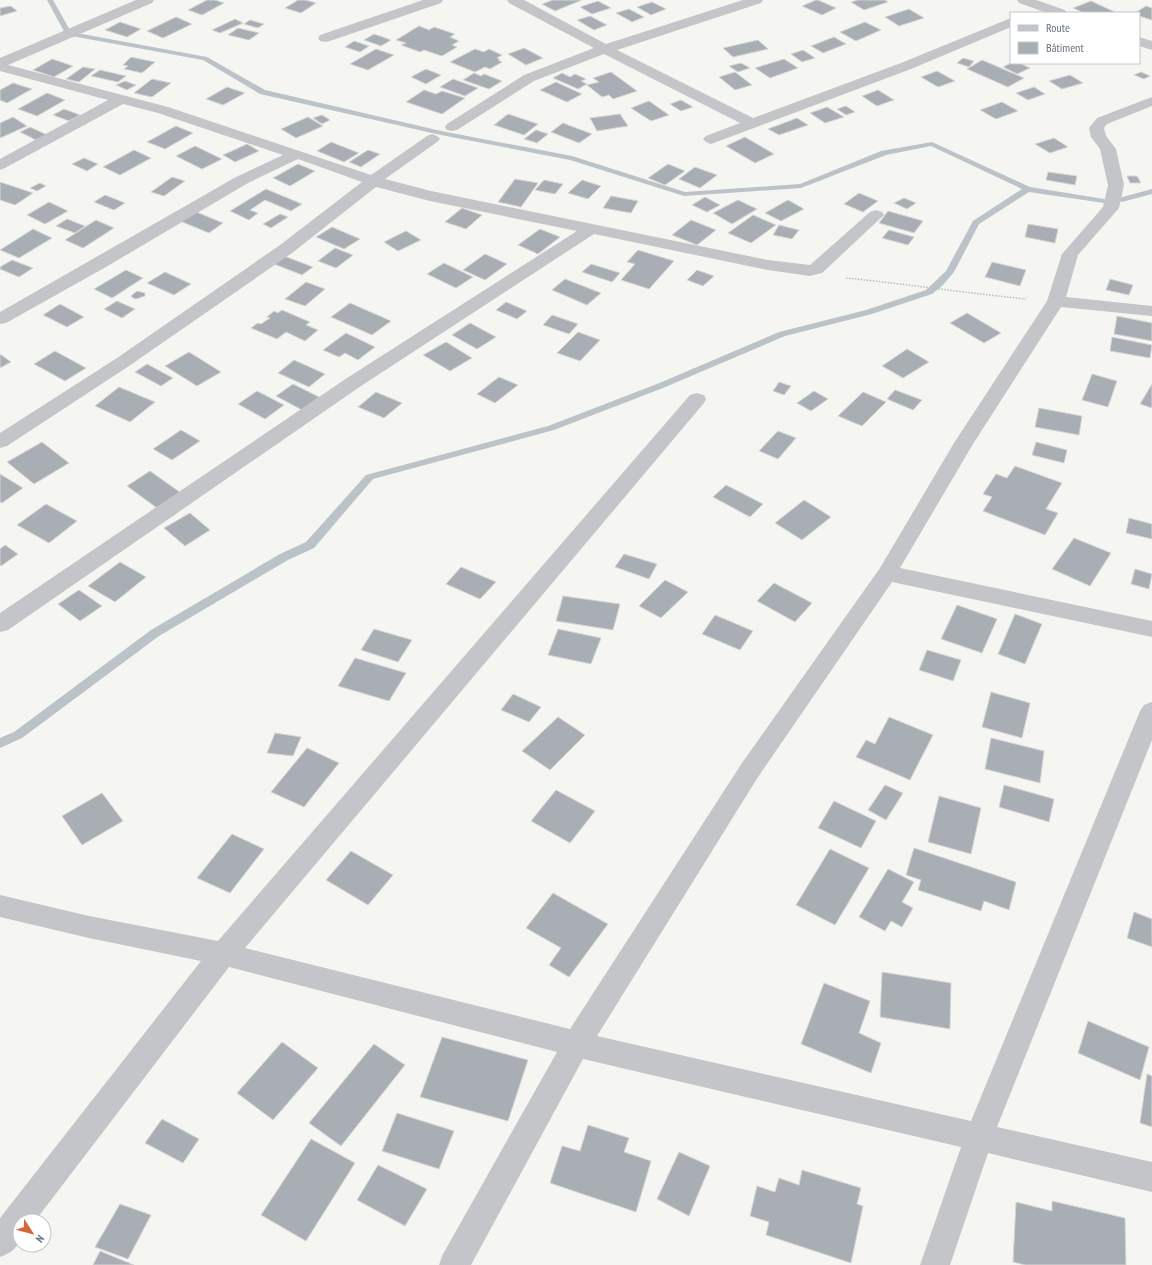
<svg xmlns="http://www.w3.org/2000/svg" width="1152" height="1265" viewBox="0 0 1152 1265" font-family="'PT Sans Narrow',sans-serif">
<rect width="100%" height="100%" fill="#f5f5f2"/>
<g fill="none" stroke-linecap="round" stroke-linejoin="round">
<path fill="#bbc3c8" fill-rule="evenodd" d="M47 0H53L71 32 207 57 265 90 441 131 572 156 685 192 800 184 881 151 932 142 1030 187 1104 199 1108 201 1104 203 1029 192 979 224 954 272 942 286 932 294 872 314 785 336 663 388 554 430 373 479 314 548 288 560 159 636 22 738 0 748V738L14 732 151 630 280 554 306 542 366 475 548 426 657 384 779 332 866 310 926 290 946 271 973 221 1022 189 931 146 886 155 801 188 684 196 570 160 441 135 260 94 203 60 66 35Z
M1152 189V194L1122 202 1118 200 1119 198Z"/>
</g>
<path fill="#a9aeb4" stroke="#d6d6d4" d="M207 0H215L224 3 202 15 188 10Z
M298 0H305L316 3 301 13 285 8Z
M553 0H582L555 11 542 4Z
M816 0H818L836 8 822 15 802 6Z
M858 0H885L888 2 864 10 851 2Z
M598 1 611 8 592 14 580 7Z
M1091 1 1117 13H1084L1073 8Z
M652 2 666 9 651 15 637 7Z
M11 6 17 11 0 16V8Z
M1146 6 1152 8V20L1139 16V13H1135Z
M629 9 644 17 632 22 616 13Z
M909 9 924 18 899 26 885 17Z
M590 16 607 25 594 30 577 20Z
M176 17 192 24 163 38 147 31Z
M235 19 243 23 220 33 212 30Z
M250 20 264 24 258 28 244 24Z
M120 22 141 29 127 37 105 30Z
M865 22 881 30 856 41 840 32Z
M419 26 429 30 434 27 455 34 450 37 459 41 452 45 457 47 442 56 424 50 420 52 401 45 406 43 396 40Z
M238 28 259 33 249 40 228 35Z
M374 34 391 40 381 46 364 40Z
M834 37 846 44 823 53 811 46Z
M758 40 768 49 733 57 723 48Z
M354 41 369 46 360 52 345 47Z
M524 48 543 58 526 65 508 54Z
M376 49 394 55 368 70 350 64Z
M475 49 484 52 489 49 502 55 497 58 500 59 498 60 502 62 490 69 485 67 475 72 450 62Z
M803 50 815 58 802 62 791 54Z
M131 57 155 62 142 73 124 69 128 66 123 65Z
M963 58 974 61 969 67 957 63Z
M52 59 73 66 54 77 33 70Z
M784 59 798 68 770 78 755 68Z
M982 60 1024 78 1008 87 967 69Z
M741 63 750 68 738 72 729 66Z
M1011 63H1019L1030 68 1017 74 1003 67Z
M83 67 95 69 79 82 66 79Z
M426 69 441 75 426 84 411 77Z
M100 70 126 76 118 82 91 76Z
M937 71 955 81 938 87 921 77Z
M611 72 637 91 613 99 609 95 602 97 587 85 599 82 593 78Z
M735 72 752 85 735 90 719 77Z
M1141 72 1150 76 1144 79 1134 75Z
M474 73 481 76 484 74 502 81 489 89 463 80Z
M562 73 570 77 575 74 586 79 581 81 587 84 578 89 553 78Z
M1070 75 1083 83 1062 89 1049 81Z
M152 79 171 83 152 97 134 93Z
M453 79 478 88 465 96 440 87Z
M125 81 136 85 127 90 116 85Z
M556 82 582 94 567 102 540 90Z
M13 83 32 89 7 103 0 100V90Z
M227 87 245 93 223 105 206 99Z
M1034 87 1045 94 1028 100 1016 93Z
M424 90 436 94 442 91 465 98 442 114 406 102Z
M878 90 894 100 877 106 862 96Z
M47 93 65 100 37 116 18 109Z
M681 100 693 107 681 111 670 104Z
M649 101 669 115 651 121 631 108Z
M1002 102 1018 111 996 119 980 110Z
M846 106 855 112 846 115 837 109Z
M827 107 844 117 825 123 810 113Z
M64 109 80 115 69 121 53 115Z
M508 114 538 124 524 135 494 125Z
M620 114 628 126 597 131 590 118Z
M322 115 330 120 322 124 313 118Z
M13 117 27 126 0 138V123Z
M308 117 323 126 296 138 281 129Z
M797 118 808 125 779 135 768 129Z
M563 123 592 134 579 143 551 132Z
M176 126 193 133 165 149 147 142Z
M30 127 47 135 36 140 20 132Z
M536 130 548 134 537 143 524 139Z
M745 137 774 154 755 163 726 146Z
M1054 138 1068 147 1050 153 1035 144Z
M331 142 359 153 344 162 317 151Z
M247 144 259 151 235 162 223 155Z
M195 146 222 159 202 169 176 156Z
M134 150 151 158 120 175 103 167Z
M368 150 380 154 361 167 349 162Z
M84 158 98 164 87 171 72 164Z
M298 164 315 171 290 186 273 178Z
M668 164 685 171 665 185 648 178Z
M695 167 717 175 700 188 679 179Z
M1048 172 1077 176 1075 185 1046 180Z
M1127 176H1137L1141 183H1130Z
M172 177 185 181 164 196 151 192Z
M515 179 538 183 521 207 498 202Z
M544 180 563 184 555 194 535 190Z
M582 180 601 186 588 199 568 193Z
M0 182 33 193 15 205 0 200Z
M40 183 46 186 37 191 30 188Z
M266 189 302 204 291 211 265 200 250 210 258 213 249 220 230 211Z
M859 193 878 201 863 212 844 204Z
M105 195 125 203 114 210 94 202Z
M611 196 638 201 631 213 603 208Z
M705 197 720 205 707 212 692 205Z
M904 198 916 203 907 209 894 203Z
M738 200 757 209 732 224 713 213Z
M788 200 804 209 781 221 765 213Z
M49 202 68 211 45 224 27 215Z
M462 208 482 215 466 229 445 222Z
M194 211 223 223 209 233 180 221Z
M888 211 923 221 914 233 879 223Z
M280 214 288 217 271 228 263 224Z
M753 215 776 225 751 243 728 233Z
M67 219 85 226 75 233 56 226Z
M96 220 114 228 83 248 65 240Z
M691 220 716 230 697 245 672 235Z
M1028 224 1058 229 1055 243 1025 237Z
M779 225 799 230 792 239 773 235Z
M332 227 360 239 344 249 316 237Z
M33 229 52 238 19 258 0 250Z
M540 229 560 237 538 254 518 245Z
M889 230 914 237 908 245 882 238Z
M406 231 421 240 398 251 384 242Z
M335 248 353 255 336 268 318 261Z
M638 250 674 261 649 289 621 280 635 264 627 262Z
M485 254 507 264 485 280 463 270Z
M284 256 313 267 302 275 274 264Z
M12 260 33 268 19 277 0 269V267Z
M992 262 1026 270 1020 286 985 277Z
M444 263 473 277 456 288 427 274Z
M591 264 620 273 612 282 582 272Z
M126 270 143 278 112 298 94 289Z
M697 270 714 276 703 286 687 280Z
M165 272 191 284 174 295 147 283Z
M565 279 601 293 587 305 552 290Z
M1110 279 1133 285 1129 295 1106 290Z
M306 282 325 289 305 306 285 299Z
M137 291 145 293V296L136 299 133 298 131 296Z
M117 301 135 309 122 318 104 309Z
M506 302 527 311 517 319 496 310Z
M350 303 391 321 372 335 331 317Z
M60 304 84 317 67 327 43 315Z
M282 310 310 322 306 325 318 330 305 341 286 332 277 339 251 328 258 323 261 324 270 318 267 317 274 311 278 313Z
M967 313 1001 333 984 343 950 323Z
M552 315 578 324 569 334 543 325Z
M1117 316 1152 323V341L1114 334Z
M470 323 496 337 477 349 452 335Z
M578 332 600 340 580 361 557 353Z
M346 333 375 347 358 360 345 353 339 357 323 350Z
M1112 337 1152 345 1150 358 1110 351Z
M446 342 472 358 450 371 423 355Z
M907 349 929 362 903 378 882 366Z
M55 351 86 368 65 381 34 364Z
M189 352 221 372 197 386 165 366Z
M0 354 11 362 0 368Z
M294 360 325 374 309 387 278 373Z
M147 364 173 378 161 386 135 372Z
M1092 374 1117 381 1108 407 1082 400Z
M499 377 518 385 495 403 477 394Z
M779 382 791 386 784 395 773 391Z
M293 384 319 397 302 410 276 396Z
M1152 384V408L1140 404Z
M119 387 155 402 130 422 95 406Z
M895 390 922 400 913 410 887 399Z
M257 391 284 405 265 419 238 404Z
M814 391 828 399 811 411 797 403Z
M376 392 402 403 384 418 358 407Z
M863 392 886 402 862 426 838 416Z
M1039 408 1082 416 1079 435 1035 427Z
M181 430 200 441 172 460 153 449Z
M778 431 796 438 778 459 759 451Z
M42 442 69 463 34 484 7 462Z
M1036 442 1067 450 1064 463 1032 455Z
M1015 466 1062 483 1046 509 1058 513 1045 535 983 511 992 497 983 494 996 474 1007 478Z
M150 471 181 493 157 508 127 486Z
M0 474 23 488 2 503 0 502Z
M726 485 763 504 750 517 713 497Z
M804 500 831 517 802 540 775 523Z
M46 504 77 521 49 543 17 525Z
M190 513 210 530 185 546 164 528Z
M1129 518 1152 524V539L1126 533Z
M1074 538 1111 553 1090 586 1052 569Z
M5 545 18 554 1 566 0 565V549Z
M624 554 657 564 649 579 615 567Z
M120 562 146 577 115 602 88 586Z
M461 567 496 582 480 599 446 584Z
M1135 569 1152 574 1149 589 1131 584Z
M665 580 688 592 661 618 639 606Z
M774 583 812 603 795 622 757 601Z
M79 590 102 606 80 621 58 604Z
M563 596 620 604 613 630 556 621Z
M957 605 997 619 982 653 941 639Z
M1015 614 1042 624 1025 664 998 654Z
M715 615 753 631 740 650 702 634Z
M374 629 412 640 398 662 361 650Z
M558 629 601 638 591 664 548 655Z
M927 650 961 660 953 681 919 670Z
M355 658 406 673 389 701 338 686Z
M991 692 1030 703 1022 738 982 727Z
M513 694 541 707 529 722 501 710Z
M558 717 585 735 550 770 522 751Z
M889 717 933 735 910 780 856 757 866 740 875 744Z
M275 733 301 737 293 756 267 753Z
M991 738 1044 751 1040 783 985 769Z
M307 748 339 763 304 807 271 792Z
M885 785 903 793 886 820 868 810Z
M1004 785 1054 799 1049 822 999 807Z
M556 790 595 811 570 843 531 821Z
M102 793 123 821 82 845 62 816Z
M939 796 981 808 971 854 928 842Z
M834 801 876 821 861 848 818 828Z
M232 834 264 849 230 893 197 878Z
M914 848 1016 882 1009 910 984 901 981 911 918 890 921 880 906 875Z
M830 849 869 868 835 925 796 905Z
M351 851 393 875 368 905 326 880Z
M888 869 914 882 902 902 913 908 902 927 891 921 885 931 859 917Z
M553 893 608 924 569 977 549 965 561 948 526 928Z
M1134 912 1152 919V947L1127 938Z
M882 972 951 983 950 1029 880 1017Z
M824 983 870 1001 859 1033 881 1043 871 1073 801 1044Z
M1088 1021 1149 1047 1140 1080 1078 1053Z
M442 1037 528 1060 508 1121 420 1097Z
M282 1042 318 1068 273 1120 237 1093Z
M374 1044 405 1065 341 1146 309 1123Z
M1147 1074 1152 1076V1127L1140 1123Z
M397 1113 454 1131 439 1169 382 1151Z
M162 1119 199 1139 183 1163 145 1143Z
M588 1125 629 1138 624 1152 651 1161 636 1212 550 1183 562 1146 580 1151Z
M311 1139 355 1163 306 1241 261 1215Z
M679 1152 710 1166 689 1216 657 1199Z
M378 1165 427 1189 405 1226 357 1200Z
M802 1170 861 1188 857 1204 863 1206 851 1263 766 1235 769 1222 750 1216 757 1186 775 1192 779 1178 799 1185Z
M1052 1201 1125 1218 1126 1265H1025L1013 1262 1016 1202 1052 1211Z
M120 1204 151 1215 128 1259 95 1247Z
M100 1251 134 1265H93Z"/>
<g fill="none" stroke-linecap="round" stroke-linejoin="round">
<path stroke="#babcbe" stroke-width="1.5" stroke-dasharray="1.5 1.5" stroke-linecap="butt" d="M846 278C906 284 966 293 1026 299"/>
<path fill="#c3c5c9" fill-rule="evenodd" d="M136 0H154L152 3 8 65 168 107 371 175 427 136 432 134 437 136 440 139 437 142 385 179 431 191 768 260 810 265 870 212 876 210 882 212 884 215 822 273 810 276 768 270 594 234 361 386 8 630 0 632V613L347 378 577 231 430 201 376 187 292 253 129 366 7 446 0 448V433L117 358 280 245 362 182 298 159 248 183 106 267 6 323 0 324V312L236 177 283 155 158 113 123 104 5 168 0 170V159L108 100 0 71V58Z
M423 0H443L441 3 330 41 325 42 320 41 318 38 320 35Z
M507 0H524L606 44 743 0H763L761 3 617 50 753 118 901 63 1011 18V27L911 69 711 144 706 142 703 139 706 136 740 123 604 54 534 81 457 130 452 131 447 130 445 127 447 124 524 75 594 48 509 3Z
M1017 0H1036L1065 10 1067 13H1047L1019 3Z
M1139 37 1152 41V50L1139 46Z
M1152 97V106L1107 124 1104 128 1106 136 1116 149 1124 185 1119 208 1078 255 1066 297 1152 306V316L1061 307 973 444 900 568 1152 621V637L892 582 758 777 597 1036 971 1121 1140 711 1144 705 1152 702V740L997 1127 1152 1162V1192L988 1153 950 1265H920L961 1147 583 1059 471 1265H439L443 1254 557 1052 229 967 35 1221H20C20 1241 21 1249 0 1257V1218L201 961 89 938 0 917V895L89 916 218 941 690 395 697 393 704 395 706 399 704 403 245 948 570 1029 742 763 880 568 954 443 1047 301 1062 254 1103 207 1108 185 1100 149 1091 137 1089 128 1097 118Z"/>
</g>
<rect x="1010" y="12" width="130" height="52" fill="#ffffff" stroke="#c2c7cc"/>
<rect x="1018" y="25" width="20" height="6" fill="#c3c5c9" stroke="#c2c7cc"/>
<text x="1046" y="32" font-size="12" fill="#677280">Route</text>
<rect x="1018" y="42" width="20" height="12" fill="#a9aeb4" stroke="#c2c7cc"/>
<text x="1046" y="52" font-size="12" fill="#677280">Bâtiment</text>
<g transform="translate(32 1233) rotate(126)"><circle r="19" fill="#ffffff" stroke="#c2c7cc"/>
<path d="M0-3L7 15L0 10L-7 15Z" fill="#d36834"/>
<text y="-6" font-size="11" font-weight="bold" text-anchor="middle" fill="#677280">N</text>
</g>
</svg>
